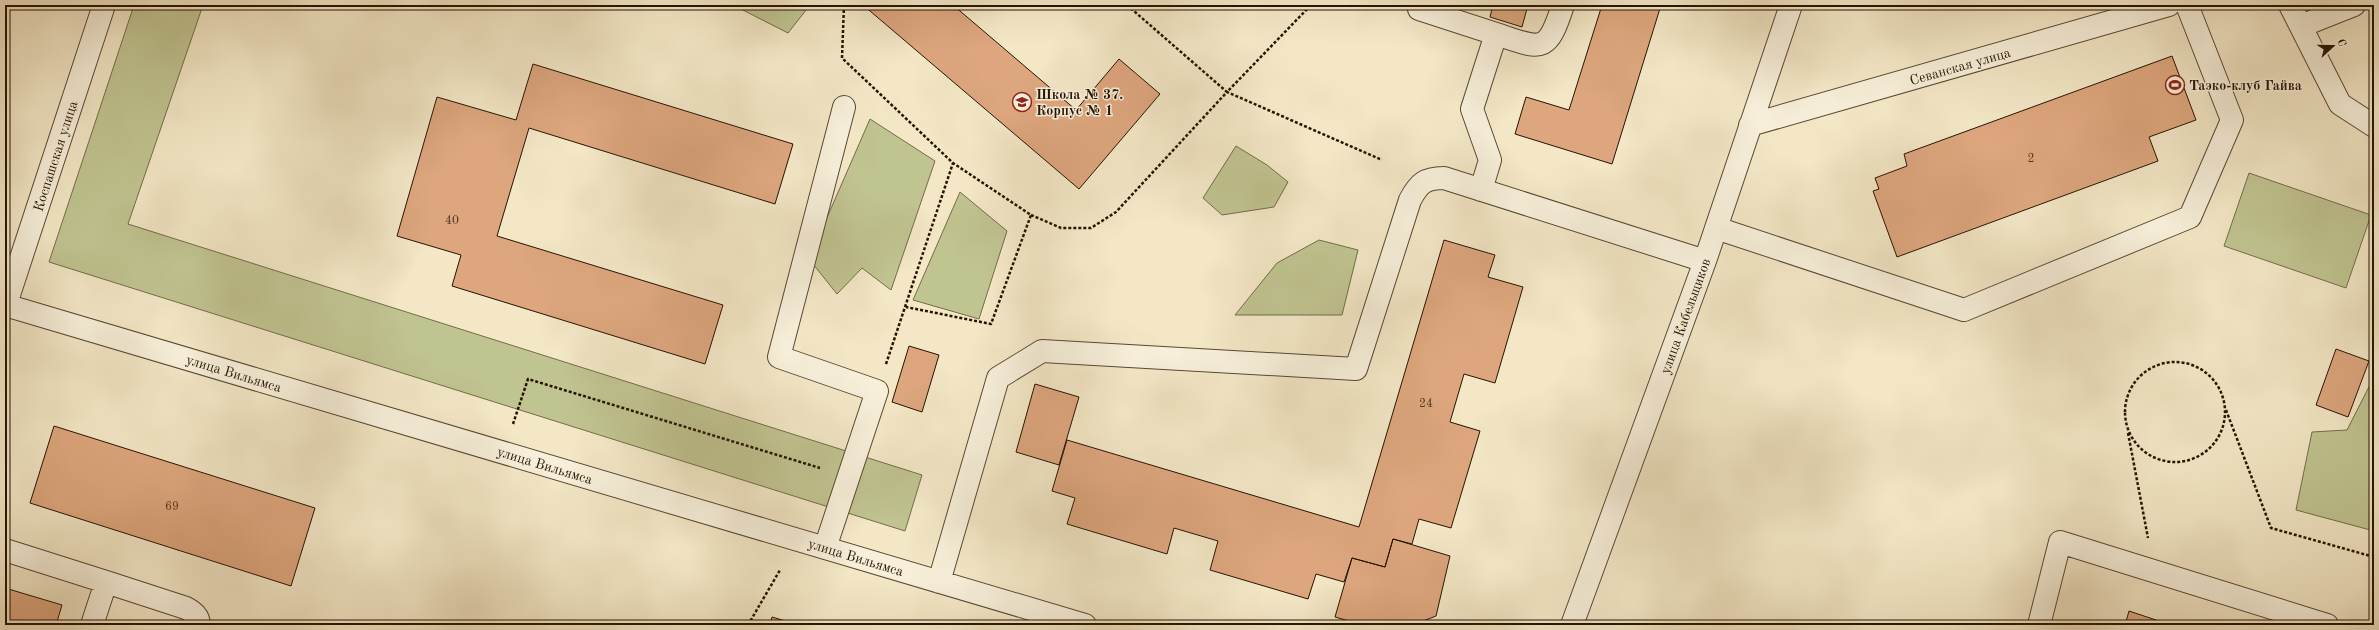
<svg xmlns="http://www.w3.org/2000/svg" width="2379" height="630" viewBox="0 0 2379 630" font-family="'Old Standard TT',serif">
<rect width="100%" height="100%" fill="#f3e7c6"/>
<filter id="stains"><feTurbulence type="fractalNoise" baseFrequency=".005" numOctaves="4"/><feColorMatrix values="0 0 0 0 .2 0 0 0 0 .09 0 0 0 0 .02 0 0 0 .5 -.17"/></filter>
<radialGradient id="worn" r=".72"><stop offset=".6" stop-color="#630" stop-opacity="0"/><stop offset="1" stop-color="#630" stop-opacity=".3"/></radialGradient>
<path fill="#c0c491" stroke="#736c48" d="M134 5H203L128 224 922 475 905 531 49 262Z
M733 5H810L788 33Z
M870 119 935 161 891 290 862 268 837 294 809 259Z
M1236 146 1267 165 1288 182 1274 207 1222 215 1203 198Z
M2249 173 2371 215 2346 288 2224 246Z
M960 192 1007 231 979 319 913 300Z
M1319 240 1358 250 1342 315H1235L1277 263Z
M2374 377V531L2296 510 2312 432 2347 430Z"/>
<path fill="#dda67e" stroke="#261300" d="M863 5H953L1076 110 1119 59 1160 94 1079 189Z
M1493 5H1528L1522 27 1490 17Z
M1602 5H1661L1612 164 1515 134 1526 97 1569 110Z
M2172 56 2196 120 2149 137 2158 161 1897 257 1873 191 1879 189 1875 178 1907 166 1904 154Z
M533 64 793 144 775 204 529 128 497 236 723 305 705 364 452 286 461 255 397 236 437 97 516 120Z
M1444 240 1495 255 1488 277 1523 287 1495 383 1464 374 1450 422 1480 431 1451 528 1419 519 1412 544 1393 539 1385 567 1352 558 1344 582 1316 574 1308 599 1210 570 1218 541 1174 528 1167 554 1067 524 1075 498 1052 491 1067 440 1359 527Z
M909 346 939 355 922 412 892 402Z
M2336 349 2369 361 2348 417 2316 405Z
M1035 384 1079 397 1059 465 1016 452Z
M54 426 315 508 291 586 30 503Z
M1393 539 1450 556 1436 616 1413 625H1363L1335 617 1352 558 1385 567Z
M5 588 62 605 56 625H5Z
M2129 611 2171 625H2125Z
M772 617 799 625H770Z"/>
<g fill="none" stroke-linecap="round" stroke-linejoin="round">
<defs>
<path id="minor" d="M2290 5 2340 104 2374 126
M1419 9 1496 34
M2301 26 2354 5
M1750 125 2169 5
M1481 190 1490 160 1472 109 1496 34C1542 49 1547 55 1563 5
M1716 228 1964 310 2190 217 2232 120 2187 5
M5 305 1085 625
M5 307 104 5
M825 548 877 391 779 357 844 107
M5 550 106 582 92 625
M106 582 186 608C193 612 199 616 199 625
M939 582 998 378 1042 351 1356 369 1410 200C1419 183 1425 178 1444 178L1705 261
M1572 625 1705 261 1791 5
M2039 625 2060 542 2327 625"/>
</defs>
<use href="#minor" stroke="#594832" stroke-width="24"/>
<path stroke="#261300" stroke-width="2.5" stroke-dasharray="3 2" stroke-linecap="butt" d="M844 5 842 58 953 163 1031 215 991 324 906 307
M1127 5 1227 92 1311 5
M1031 215 1061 228H1091L1116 212 1227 92 1382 160
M2125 412a50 50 0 1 1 100 0a50 50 0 1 1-100 0Z
M886 364 953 163
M2226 410 2271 528 2374 557
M513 424 528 379 820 468
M2128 433 2148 538
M748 625 780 570"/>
<use href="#minor" stroke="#f7efda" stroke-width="22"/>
</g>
<defs>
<symbol id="stadium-ring" viewBox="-11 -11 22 22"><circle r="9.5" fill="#f7efda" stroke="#8f2418" stroke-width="1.5"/><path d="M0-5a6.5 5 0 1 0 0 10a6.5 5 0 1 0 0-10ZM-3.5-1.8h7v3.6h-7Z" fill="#8f2418"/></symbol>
<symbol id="school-ring" viewBox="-11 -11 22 22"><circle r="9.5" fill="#f7efda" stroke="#8f2418" stroke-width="1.5"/><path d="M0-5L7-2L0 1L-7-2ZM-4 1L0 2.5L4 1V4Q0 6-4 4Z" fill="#8f2418"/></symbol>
</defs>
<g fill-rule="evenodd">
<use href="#stadium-ring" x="2164" y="74" width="22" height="22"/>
<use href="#school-ring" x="1011" y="91" width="22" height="22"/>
</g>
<g text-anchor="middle" stroke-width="3" stroke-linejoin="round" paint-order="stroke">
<g font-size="12" fill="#543820">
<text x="2031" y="162">2</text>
<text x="452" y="224">40</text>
<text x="1426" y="407">24</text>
<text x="172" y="510">69</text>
</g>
<g font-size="14" fill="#261300" stroke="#f7efda">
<text transform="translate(1960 66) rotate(-16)" y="5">Севанская улица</text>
<text transform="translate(55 156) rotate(-72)" y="5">Коспашская улица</text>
<text transform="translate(1685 316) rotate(-70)" y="5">улица Кабельщиков</text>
<text transform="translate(234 373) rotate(17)" y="5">улица Вильямса</text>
<text transform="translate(545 465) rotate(17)" y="5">улица Вильямса</text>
<text transform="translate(856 557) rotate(17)" y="5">улица Вильямса</text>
</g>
<g font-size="14" font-weight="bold" fill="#261300" stroke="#f7efda" text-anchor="start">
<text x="2189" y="90">Таэко-клуб Гайва</text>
<text x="1036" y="99">Школа № 37.<tspan x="1036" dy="16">Корпус № 1</tspan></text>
</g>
</g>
<rect width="2379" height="630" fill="none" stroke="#f3e7c6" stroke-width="20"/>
<rect x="6" y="6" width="2367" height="618" fill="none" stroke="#261300" stroke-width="2"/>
<rect x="10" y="10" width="2359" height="610" fill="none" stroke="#261300"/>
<g transform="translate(2333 46) rotate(69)" stroke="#f7efda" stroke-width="3" paint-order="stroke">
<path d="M0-3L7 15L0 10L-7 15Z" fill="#261300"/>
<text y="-6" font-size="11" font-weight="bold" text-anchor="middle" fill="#261300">С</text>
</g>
<rect width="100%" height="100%" filter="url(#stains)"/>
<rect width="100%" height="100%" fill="url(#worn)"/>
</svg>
